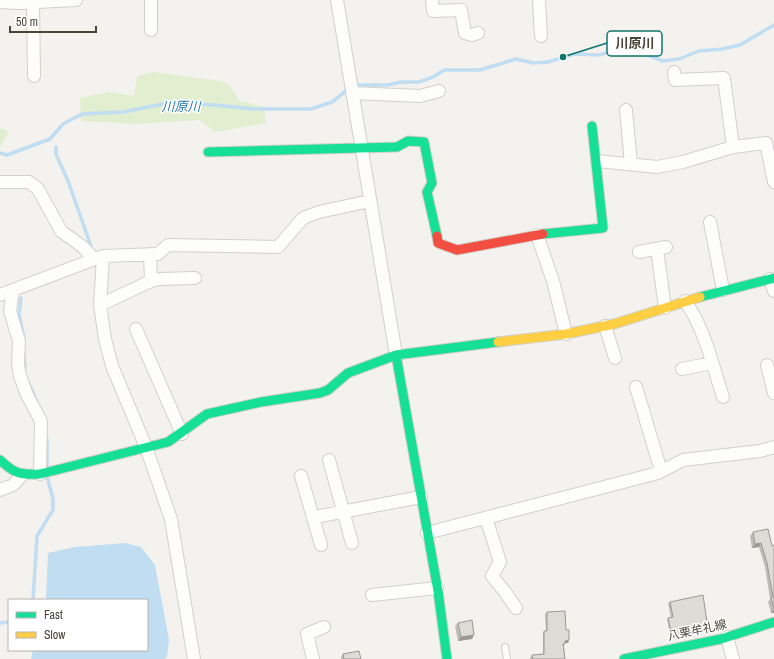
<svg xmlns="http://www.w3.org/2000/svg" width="774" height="659" viewBox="0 0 774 659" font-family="'Archivo Narrow','Noto Sans JP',sans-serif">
<rect width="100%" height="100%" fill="#f4f2ee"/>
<path fill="#e1eecf" d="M153 72 221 81 229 85 240 101 264 107 266 123 215 132 200 120 138 124 81 121 80 98 109 92 134 96 137 76Z
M0 128 9 132 0 147Z"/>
<path fill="#c0ddf1" d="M125 543 141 547 155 565 169 640 167 656 165 659H31L33 650H147V600H46L48 553 75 547Z"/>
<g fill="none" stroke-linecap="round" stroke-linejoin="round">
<path stroke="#c0ddf1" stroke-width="3.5" d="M358 85H387L402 82H419L433 77 444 70H480L516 59 533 63 548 62 574 54 599 55 627 47 663 61 679 59 699 51 722 49 740 45 774 25
M56 147V154L68 181 91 246
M0 153 7 155 50 139 63 124 82 114 123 112 168 103 214 105 255 109H311L332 102 346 91
M21 298 19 314 24 339
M24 353 25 369
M29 384 37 402
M47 468V439
M33 600 37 536 53 510V499L47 476
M0 623 9 622"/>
<defs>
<path id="lane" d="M505 647 507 659"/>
<path id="street" d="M151 0V30
M337 0 396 355
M432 0 433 11 461 10 465 33 472 35 478 33
M539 0 541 36
M0 2 17 3 76 0
M33 2 34 76
M674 72 675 80 724 78 733 147
M352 93 420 96 439 91
M626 110 631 164
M597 161 657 167 683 162 733 147 766 143 774 182
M0 182H29L38 189 61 231 83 247 94 259
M710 222 723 290
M537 235 553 281 566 334
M657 249 665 308
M639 252 666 247
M150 254 151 281
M103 256 100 305 105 339 112 366 146 447 171 519 194 659
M770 279 774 291
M13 290 10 311 19 341 18 364 20 376 27 395 41 421 40 474
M0 295 103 256 158 254 168 245 278 247 303 218 319 212 370 201
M685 301C705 329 712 364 723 397
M100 305 151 281 160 279 195 278
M605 326 615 358
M136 329 182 434
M767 365 774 393
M682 369 712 363
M636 387 661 471
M329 460 352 543
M301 476 321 545
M0 490 13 485 22 475
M315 517 421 497
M486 518 500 562 492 576 505 592 516 608
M427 533 658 473 683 460 760 451 774 447
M372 595 437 588
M727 637 733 659
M313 659 307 634 324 627"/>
<path id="fast" d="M208 152 397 147 408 141 424 142 432 183 427 192 437 236
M543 234 603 228 592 126
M700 297 774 278
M396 355 438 591 447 659
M0 460C15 474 20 475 40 474L168 442 207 414 261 402 320 393 328 390 348 373 396 355 498 342
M624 659 721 639 774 622"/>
<path id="slow" d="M498 342 566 334 614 324 700 297"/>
<path id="jam" d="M437 236 438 243 457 250 543 234"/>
</defs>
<use href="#lane" stroke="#d2d0cb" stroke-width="8"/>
<use href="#street" stroke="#d2d0cb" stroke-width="14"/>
<use href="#fast" stroke="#d3cfc5" stroke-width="11"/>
<use href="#slow" stroke="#d3cfc5" stroke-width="11"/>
<use href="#jam" stroke="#d3cfc5" stroke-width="11"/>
<use href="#lane" stroke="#fdfdfc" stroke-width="6"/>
<use href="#street" stroke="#fdfdfc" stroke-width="12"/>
<use href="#fast" stroke="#16e098" stroke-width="9"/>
<use href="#slow" stroke="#ffcf43" stroke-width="9"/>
<use href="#jam" stroke="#f24e42" stroke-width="9"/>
</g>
<path fill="#bfbcb8" d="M753 532 772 546 774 613H771L768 602 770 599 765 567 759 547 752 548 750 536Z
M670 602 708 629 707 631 671 638 667 620 668 618H671L668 603Z
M547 612 566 630 568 643H565L564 646 565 659H530V658L532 655 543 654V633L544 631H546L545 614Z
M458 623 472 639 458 641 455 626Z
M343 654 361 659H341V657Z"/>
<path fill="#9b9996" d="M761 543 759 547 752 548 755 544Z
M774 609V613H771Z
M708 629 707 631 671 638 672 636Z
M474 635 472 639 458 641 461 637Z
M569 640 568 643H563L565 641Z"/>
<path fill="#dedbd6" stroke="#9b9996" d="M768 529 772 546 774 545V609L771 598 773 597 767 563 761 543 755 544 753 532Z
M703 595 708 629 672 636 668 618 673 617 670 602Z
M565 611 566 630H569V640L565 641V644H563L565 659H533L532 655 544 654V631H547V612Z
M472 620 474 635 461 637 458 623Z
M359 651 361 659H344L343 654Z"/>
<g text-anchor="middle" stroke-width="3" stroke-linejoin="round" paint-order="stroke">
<g font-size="12" fill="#4b4439" stroke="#fff">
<text transform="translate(697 630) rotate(-12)" y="4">八栗牟礼線</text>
</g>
<g font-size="13" font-style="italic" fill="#2e7ab2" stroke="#fff">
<text x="181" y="111">川原川</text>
</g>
</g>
<path fill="none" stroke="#0f766e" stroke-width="1.5" d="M563 57L607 43"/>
<circle fill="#0f766e" stroke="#fff" stroke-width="1.5" cx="563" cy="57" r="4"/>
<rect fill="#fff" stroke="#0f766e" stroke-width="1.5" x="607" y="31" width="55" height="25" rx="4"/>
<g font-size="13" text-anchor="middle" font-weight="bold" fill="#4b4439">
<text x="635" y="48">川原川</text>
</g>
<rect x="8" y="599" width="140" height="52" fill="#ffffff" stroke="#b7b4b0"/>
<rect x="16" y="612" width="20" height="6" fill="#16e098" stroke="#b7b4b0"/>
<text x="44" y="619" font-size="12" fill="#4b4439">Fast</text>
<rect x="16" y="632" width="20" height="6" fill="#ffcf43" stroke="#b7b4b0"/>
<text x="44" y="639" font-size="12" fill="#4b4439">Slow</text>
<path d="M10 26v6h86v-6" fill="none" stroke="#4b4439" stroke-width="2"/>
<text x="16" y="26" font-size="12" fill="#4b4439" stroke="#ffffff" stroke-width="3" paint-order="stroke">50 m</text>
</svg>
